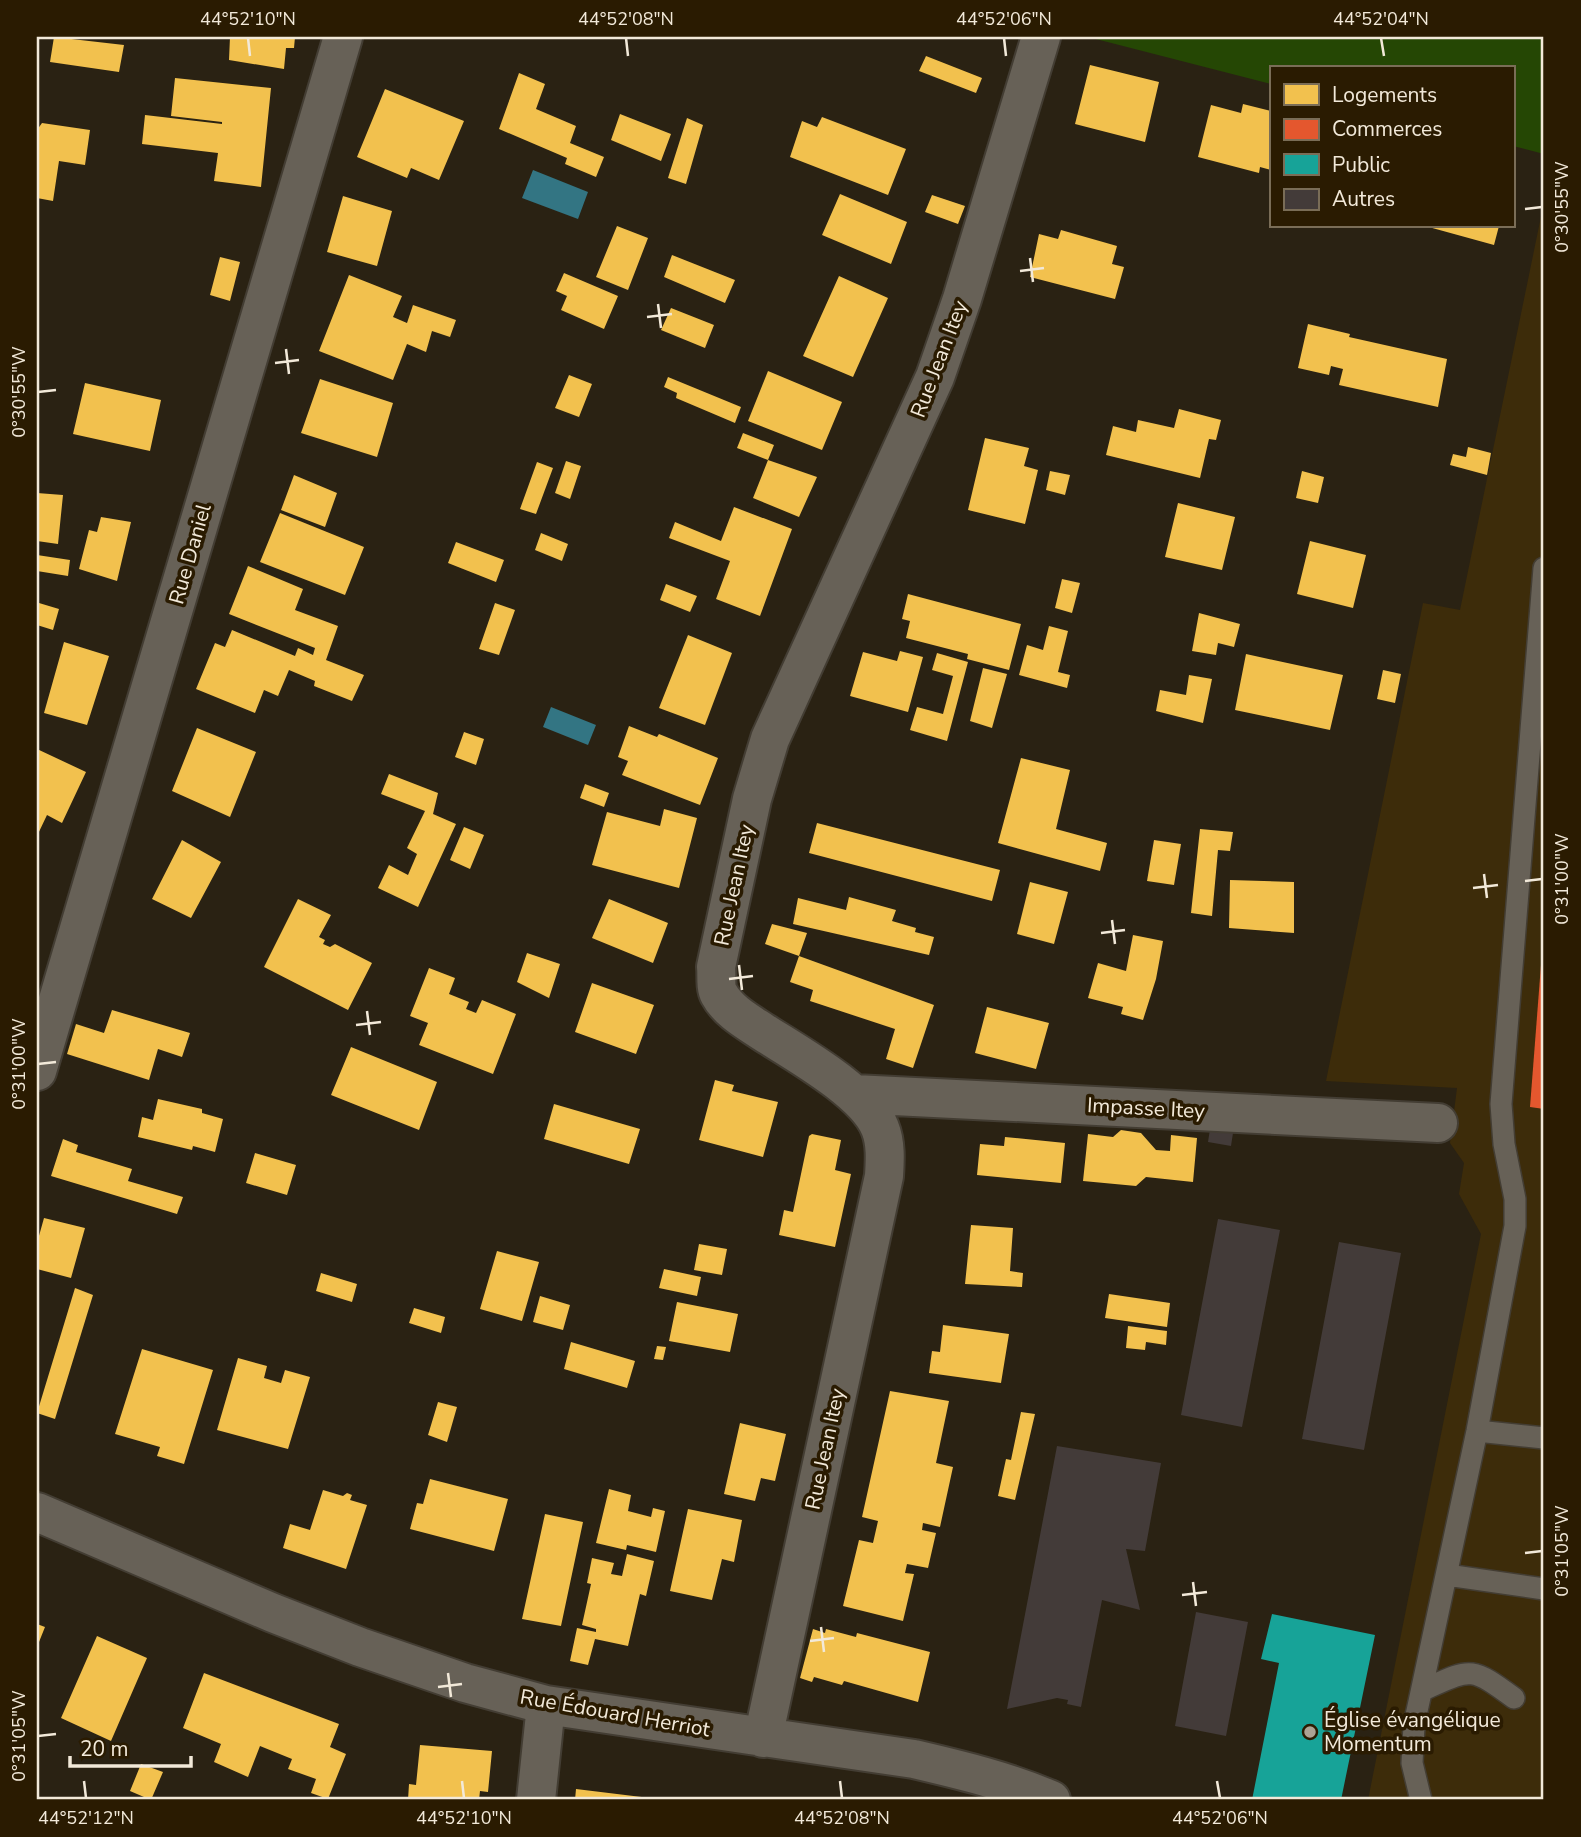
<svg xmlns="http://www.w3.org/2000/svg" width="1581" height="1837" viewBox="0 0 1581 1837" font-family="'Nunito Sans',sans-serif">
<rect width="100%" height="100%" fill="#2a2213"/>
<path fill="#3d2c0a" d="M1544 202V1800H1368L1481 1234 1459 1194 1464 1163 1450 1143 1457 1088 1326 1081 1423 603 1460 610Z"/>
<path fill="#254704" d="M1088 37H1544V154L1513 146V68H1271V84Z"/>
<path fill="#337583" d="M533 170 588 192 578 219 522 198Z
M551 707 596 725 588 745 543 727Z"/>
<path fill="#f2c14e" d="M54 37 124 45 119 72 50 62Z
M230 37H295L294 48H286L284 69 229 60Z
M926 56 982 78 976 93 919 71Z
M1090 65 1159 82 1145 142 1075 124Z
M519 73 545 84 536 109 576 126 570 143 604 157 596 177 565 164 567 158 499 129Z
M175 78 271 88 261 187 214 181 218 153 142 144 145 115 222 124V122L171 116Z
M385 89 464 121 439 180 411 168 407 178 357 157Z
M1243 104 1271 111V170L1260 167 1259 173 1198 157 1211 105 1241 113Z
M620 114 671 134 661 161 611 140Z
M822 117 906 149 888 195 790 157 802 121 817 127Z
M687 118 703 125 686 184 668 178Z
M42 123 90 130 85 165 59 161 53 201 37 198V130Z
M840 194 907 222 891 264 822 235Z
M932 195 965 206 958 224 925 212Z
M343 196 392 211 377 266 327 252Z
M617 226 648 238 628 290 596 277Z
M1425 226H1499L1494 245Z
M1061 230 1117 246 1112 264 1124 267 1115 299 1030 277 1039 234 1058 239Z
M672 255 735 280 725 303 664 277Z
M220 257 240 262 230 301 210 295Z
M564 273 618 296 604 329 561 310 567 296 556 291Z
M349 275 402 296 393 317 407 323 413 305 456 320 450 337 432 331 426 352 407 344 393 380 319 351Z
M839 276 888 298 853 377 803 356Z
M671 308 714 325 705 348 661 330Z
M1308 324 1350 334 1349 337 1447 359 1438 407 1339 385 1343 369 1331 366 1329 375 1298 368Z
M768 371 842 402 822 450 748 421Z
M569 375 592 384 579 417 555 408Z
M668 377 741 407 735 423 676 398 677 393 664 387Z
M320 379 393 403 377 457 301 433Z
M85 383 161 400 150 451 73 434Z
M1179 409 1221 420 1216 440 1209 439 1200 478 1106 455 1113 426 1136 432 1138 420 1174 428Z
M743 433 774 445 768 460 737 448Z
M985 438 1029 448 1024 466 1038 470 1025 524 968 510Z
M1468 447 1491 453 1487 475 1450 465 1453 454 1466 457Z
M768 460 817 477 799 517 753 498Z
M566 461 581 466 570 499 555 493Z
M537 462 553 468 536 514 520 509Z
M1050 471 1070 475 1065 495 1046 490Z
M1302 471 1324 477 1318 503 1296 498Z
M294 475 337 493 325 527 281 510Z
M37 493 63 495 58 544 37 541Z
M1178 503 1235 517 1222 570 1165 557Z
M734 507 792 529 760 616 716 599 730 561 669 538 675 522 721 541Z
M280 513 364 547 345 595 260 562Z
M101 517 131 522 117 581 79 569 89 530 97 532Z
M541 533 568 544 562 561 535 550Z
M1310 541 1366 555 1353 608 1297 594Z
M456 542 504 560 496 582 448 563Z
M37 555 70 560 68 576 37 571Z
M248 566 303 589 295 610 338 626 326 660 364 675 352 701 314 686 315 681 289 670 278 696 264 690 255 713 196 689 215 643 225 647 232 630 295 656 298 648 313 655 315 648 229 614Z
M1062 579 1080 583 1072 613 1055 608Z
M666 584 697 596 690 612 660 600Z
M908 594 1021 624 1009 670 967 659 968 654 906 638 910 621 902 619Z
M39 603 59 609 53 630 37 625Z
M495 603 515 610 499 655 479 649Z
M1199 613 1240 624 1234 647 1218 643 1216 655 1192 651Z
M1049 626 1068 631 1058 672 1070 675 1067 688 1019 675 1027 645 1043 650Z
M688 635 732 653 705 725 659 708Z
M64 642 109 656 87 725 44 713Z
M900 651 923 657 908 712 850 696 863 652 897 661Z
M937 653 968 662 947 741 910 730 917 707 943 714 953 676 932 670Z
M1246 654 1343 675 1330 730 1235 710Z
M983 668 1007 674 992 728 970 721Z
M1383 670 1401 674 1395 703 1377 699Z
M1189 675 1212 679 1203 723 1156 711 1160 690 1186 695Z
M629 726 657 737 659 734 718 758 700 805 622 775 628 761 618 757Z
M197 728 256 752 230 817 172 791Z
M464 732 484 739 476 765 455 757Z
M37 749 86 772 62 823 47 815 37 836Z
M1021 758 1070 770 1056 829 1107 843 1100 871 998 843Z
M389 774 438 793 433 814 456 824 418 907 378 888 389 865 408 875 417 854 407 848 425 811 381 794Z
M585 784 609 793 604 807 580 798Z
M664 809 697 818 679 888 592 865 607 812 660 826Z
M817 823 1000 870 992 901 809 853Z
M464 827 484 835 470 869 450 860Z
M1200 829 1233 832 1230 851 1218 850 1212 916 1191 913Z
M182 840 221 862 191 918 152 899Z
M1154 840 1181 844 1174 885 1147 881Z
M1230 880 1294 882V933L1229 928Z
M1030 882 1068 892 1054 944 1017 934Z
M849 897 896 910 892 921 916 928 915 932 934 937 929 955 793 924 798 898 846 910Z
M298 899 331 915 319 937 325 940 323 944 330 947 335 944 372 963 348 1010 264 967Z
M609 899 668 923 653 963 592 938Z
M772 924 807 933 799 956 934 1005 913 1068 886 1059 895 1029 810 1001 813 990 790 982 799 956 765 944Z
M1133 935 1163 941 1156 979 1143 1020 1121 1014 1123 1007 1088 998 1098 963 1126 971Z
M527 953 560 964 549 998 517 982Z
M429 968 455 978 449 994 469 1002 466 1009 476 1013 482 1000 516 1014 493 1074 419 1045 428 1023 410 1016Z
M592 983 654 1005 636 1054 575 1032Z
M987 1007 1049 1023 1036 1069 975 1053Z
M112 1010 190 1033 182 1057 158 1049 149 1080 67 1054 76 1024 104 1033Z
M351 1047 437 1082 419 1130 331 1095Z
M715 1080 734 1085 732 1091 778 1102 763 1157 699 1140Z
M158 1099 202 1109V1113L223 1119 215 1152 193 1146 192 1150 138 1137 142 1117 153 1120Z
M554 1104 640 1129 629 1164 544 1139Z
M1121 1130 1141 1133 1156 1150 1170 1151 1171 1135 1197 1138 1193 1182 1146 1177 1136 1186 1083 1181 1088 1134 1113 1137Z
M812 1134 841 1140 835 1170 851 1174 835 1247 779 1235 784 1210 793 1212 809 1136Z
M1005 1137 1065 1143 1061 1183 977 1175 980 1144 1004 1146Z
M63 1139 78 1145 76 1152 132 1169 128 1181 183 1197 177 1214 51 1176Z
M255 1153 296 1165 287 1195 246 1183Z
M44 1218 85 1228 71 1278 37 1269V1243Z
M971 1225 1013 1228 1010 1271 1023 1273 1022 1287 965 1284Z
M699 1244 727 1249 722 1275 694 1270Z
M497 1251 539 1262 522 1321 480 1309Z
M664 1269 701 1277 697 1296 659 1288Z
M321 1273 357 1284 352 1302 316 1291Z
M75 1288 93 1295 55 1419 37 1413Z
M1109 1294 1170 1303 1167 1327 1105 1318Z
M540 1296 570 1305 563 1330 533 1322Z
M677 1302 738 1314 730 1352 669 1341Z
M414 1308 445 1317 441 1333 409 1323Z
M943 1325 1009 1334 1001 1383 929 1373 932 1351 940 1352Z
M1128 1326 1167 1331 1166 1345 1146 1342 1145 1350 1126 1348Z
M571 1342 635 1361 627 1388 564 1369Z
M657 1346 666 1347 663 1360 654 1359Z
M142 1349 213 1370 184 1464 157 1456 160 1447 115 1434Z
M238 1358 267 1366 264 1378 281 1383 285 1370 310 1377 288 1449 217 1430Z
M890 1391 949 1401 936 1463 953 1467 940 1527 923 1523 922 1530 936 1533 928 1568 907 1564 905 1573 914 1574 903 1621 843 1606 859 1540 873 1543 878 1521 862 1517Z
M438 1402 457 1407 447 1442 428 1435Z
M1021 1412 1035 1414 1015 1500 998 1496 1006 1459 1011 1460Z
M740 1423 786 1434 775 1481 761 1478 755 1501 724 1494Z
M430 1479 508 1499 494 1551 410 1529 417 1503 423 1504Z
M609 1489 631 1495 628 1511 651 1517 653 1508 665 1511 656 1552 627 1545 626 1550 596 1543Z
M323 1490 343 1496 347 1493 352 1495 350 1500 367 1505 346 1569 283 1548 290 1524 310 1530Z
M688 1509 742 1520 734 1562 722 1559 712 1600 670 1591Z
M545 1514 583 1522 561 1626 522 1619Z
M627 1554 654 1561 646 1596 640 1594 628 1646 595 1639 588 1665 570 1661 577 1628 596 1632V1629L582 1625 591 1584 587 1583 592 1558 614 1563 611 1574 622 1576Z
M37 1624 45 1627 37 1647Z
M813 1629 825 1633 826 1629 856 1637 857 1633 930 1652 918 1702 844 1681 842 1685 814 1677 812 1682 800 1678Z
M97 1636 147 1658 111 1741 61 1718Z
M204 1673 339 1724 330 1747 346 1754 328 1799 311 1793 316 1779 288 1769 292 1759 260 1746 248 1777 214 1762 221 1744 183 1728Z
M420 1745 492 1751 488 1792 480 1791 479 1800H408L409 1784 416 1785Z
M141 1764 163 1772 151 1800 130 1791Z
M576 1789 658 1799V1800H575Z"/>
<path fill="#e4572e" d="M1542 952H1544V1109L1530 1107Z"/>
<path fill="#17a398" d="M1272 1614 1375 1635 1341 1800H1252L1279 1663 1261 1659Z"/>
<path fill="#433b39" d="M1210 1129 1233 1133 1231 1146 1208 1142Z
M1218 1219 1280 1230 1242 1427 1181 1415Z
M1339 1242 1401 1253 1364 1450 1302 1439Z
M1057 1446 1161 1463 1145 1551 1126 1549 1140 1610 1102 1600 1081 1707 1067 1704 1068 1700 1057 1698 1007 1709Z
M1196 1612 1248 1622 1226 1736 1175 1726Z"/>
<g fill="none" stroke-linecap="round" stroke-linejoin="round">
<defs>
<path id="service" d="M1477 1431 1544 1438
M1447 1575 1544 1589
M1423 1690C1472 1668 1470 1666 1514 1698
M1421 1800 1412 1763 1414 1725 1477 1431 1515 1226V1199L1504 1144 1501 1104 1544 568"/>
<path id="minor" d="M37 1071 343 37
M854 1094 1438 1123
M37 1512 273 1613 360 1647 465 1683 546 1705 914 1759C961 1770 1007 1781 1051 1800
M763 1738 884 1176C885 1160 886 1143 880 1128 866 1092 796 1053 763 1032 748 1022 728 1011 719 994 715 987 717 974 716 967L752 799 770 739 935 377 962 299 1041 37
M536 1800 546 1705"/>
</defs>
<use href="#service" stroke="#433d33" stroke-width="24"/>
<use href="#minor" stroke="#433d33" stroke-width="42"/>
<use href="#service" stroke="#676157" stroke-width="21"/>
<use href="#minor" stroke="#676157" stroke-width="38"/>
</g>
<path fill="none" stroke="#f2e9d9" stroke-width="2.5" d="M248 38 250 56M626 38 628 56M1004 38 1006 56M1381 38 1384 56M1525 209 1542 207M1030 258 1033 282M1020 271 1044 268M658 304 661 328M647 317 672 314M286 349 289 374M275 363 299 360M38 392 56 390M1484 874 1487 898M1525 881 1542 879M1473 888 1498 885M1112 920 1115 944M1101 933 1125 930M739 965 742 990M729 979 753 976M367 1011 370 1035M356 1025 381 1022M38 1064 56 1062M1525 1553 1542 1551M1193 1582 1196 1606M1182 1595 1207 1592M821 1627 824 1652M810 1641 834 1638M448 1673 451 1697M438 1687 462 1684M38 1736 56 1734M84 1781 86 1798M462 1781 464 1798M840 1781 842 1798M1217 1781 1220 1798"/>
<circle fill="#aca394" stroke="#2a1b01" stroke-width="2.5" cx="1310" cy="1732" r="7"/>
<g text-anchor="middle" stroke-width="7" stroke-linejoin="round" paint-order="stroke">
<g font-size="21" fill="#f2e9d9" stroke="#2a1b01">
<text transform="translate(939 359) rotate(-69)" y="7">Rue Jean Itey</text>
<text transform="translate(190 554) rotate(-74)" y="7">Rue Daniel</text>
<text transform="translate(734 885) rotate(-78)" y="7">Rue Jean Itey</text>
<text transform="translate(1146 1108) rotate(3)" y="7">Impasse Itey</text>
<text transform="translate(825 1449) rotate(-78)" y="7">Rue Jean Itey</text>
<text transform="translate(615 1713) rotate(10)" y="7">Rue Édouard Herriot</text>
</g>
<g font-size="21" fill="#f2e9d9" stroke="#2a1b01" text-anchor="start">
<text x="1324" y="1727">Église évangélique<tspan x="1324" dy="24">Momentum</tspan></text>
</g>
</g>
<rect width="1581" height="1837" fill="none" stroke="#2a1b01" stroke-width="77"/>
<rect x="1270" y="66" width="245" height="161" fill="#2a1b01" stroke="#7a6d57" stroke-width="2"/>
<rect x="1284" y="84" width="35" height="21" fill="#f2c14e" stroke="#7a6d57" stroke-width="2"/>
<text x="1332" y="102" font-size="21" fill="#f2e9d9">Logements</text>
<rect x="1284" y="119" width="35" height="21" fill="#e4572e" stroke="#7a6d57" stroke-width="2"/>
<text x="1332" y="136" font-size="21" fill="#f2e9d9">Commerces</text>
<rect x="1284" y="154" width="35" height="21" fill="#17a398" stroke="#7a6d57" stroke-width="2"/>
<text x="1332" y="172" font-size="21" fill="#f2e9d9">Public</text>
<rect x="1284" y="189" width="35" height="21" fill="#433b39" stroke="#7a6d57" stroke-width="2"/>
<text x="1332" y="206" font-size="21" fill="#f2e9d9">Autres</text>
<path d="M70 1756v10h121v-10" fill="none" stroke="#f2e9d9" stroke-width="3.5"/>
<text x="80" y="1756" font-size="21" fill="#f2e9d9" stroke="#2a1b01" stroke-width="5" paint-order="stroke">20 m</text>
<rect x="38" y="38" width="1504" height="1760" fill="none" stroke="#f2e9d9" stroke-width="2.5"/>
<g font-size="18" text-anchor="middle" fill="#f2e9d9">
<text x="248" y="25">44°52'10"N</text>
<text x="626" y="25">44°52'08"N</text>
<text x="1004" y="25">44°52'06"N</text>
<text x="1381" y="25">44°52'04"N</text>
<text transform="translate(1562 207) rotate(-90)" y="6">0°30'55"W</text>
<text transform="translate(19 392) rotate(-90)" y="6">0°30'55"W</text>
<text transform="translate(1562 879) rotate(-90)" y="6">0°31'00"W</text>
<text transform="translate(19 1064) rotate(-90)" y="6">0°31'00"W</text>
<text transform="translate(1562 1551) rotate(-90)" y="6">0°31'05"W</text>
<text transform="translate(19 1736) rotate(-90)" y="6">0°31'05"W</text>
<text x="86" y="1824">44°52'12"N</text>
<text x="464" y="1824">44°52'10"N</text>
<text x="842" y="1824">44°52'08"N</text>
<text x="1220" y="1824">44°52'06"N</text>
</g>
</svg>
